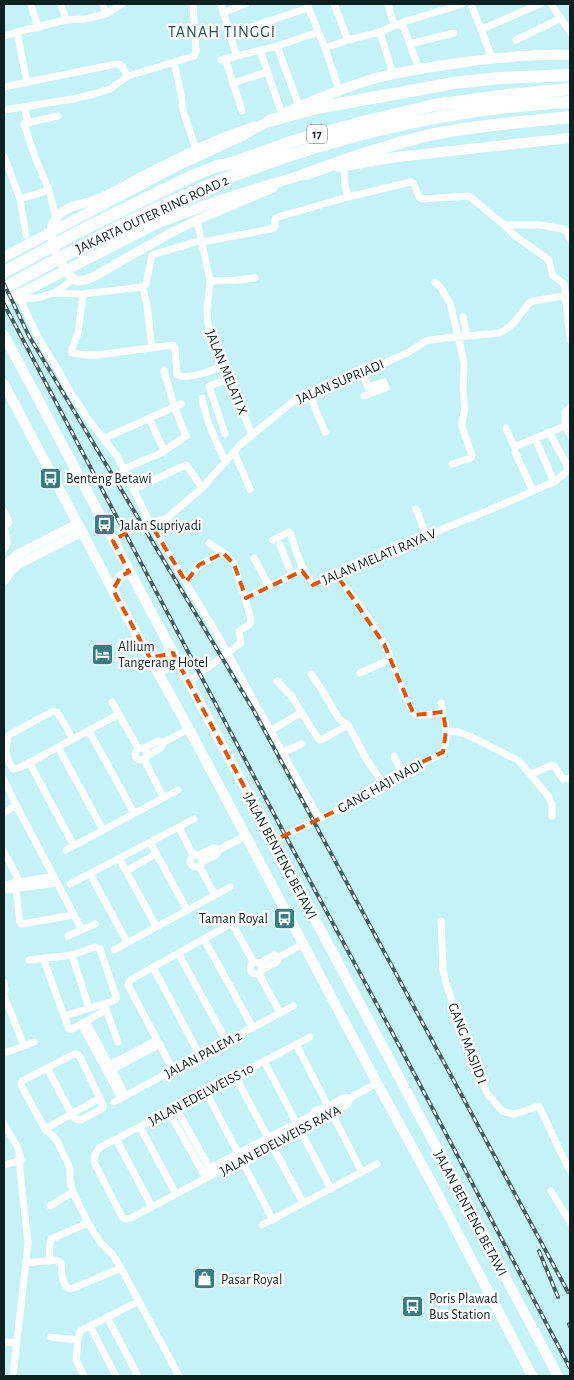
<svg xmlns="http://www.w3.org/2000/svg" width="574" height="1380" viewBox="0 0 574 1380" font-family="'Alegreya Sans',sans-serif">
<rect width="100%" height="100%" fill="#c5f2f7"/>
<g fill="none" stroke-linecap="round" stroke-linejoin="round">
<path stroke="#fff" stroke-width="7" d="M31 4 38 28
M61 4 66 20
M103 4 106 14
M221 4 236 55
M307 4 325 48 339 90
M334 4 348 40
M388 4 393 22C397 25 401 24 404 28L419 69
M471 4 492 58
M551 4 570 32
M224 12 246 4
M400 25 403 22 463 4
M482 29 540 4
M380 32 393 74
M230 34 308 8
M4 36 17 32
M516 40 561 18
M410 44 454 33
M277 46 299 106
M325 48 348 40 380 32 398 24
M260 50 282 114
M225 58 242 111
M221 60 277 46 318 32
M174 63 181 94 183 111 196 149
M27 82 17 32 66 20 85 19 106 14 122 4
M233 83 267 72
M4 87 116 64 121 65 128 76
M4 110 73 99 94 94 110 89 128 76 194 56 196 51 193 4
M26 123 58 116
M4 156 20 199 26 235
M344 166 345 186 348 197
M49 190 56 218
M20 199 49 190 35 157 24 124 27 119 24 106
M197 220 210 281 207 310 208 324 211 337 226 370 252 435
M504 225 514 235 549 260 553 276 564 284 570 340
M202 242 271 229 275 227V219L278 217 348 197 411 182 414 184 419 197 422 199 469 196 474 200 504 225H540L563 229 567 232 570 239
M210 281 237 280 255 278
M10 282 20 299 37 298 53 293 83 294 143 287 146 284 152 255 202 240
M435 282 441 288 450 303 462 353 464 364 463 391 465 408 462 422V427L472 455 471 458 452 464
M143 287 147 306 152 348
M54 293 74 279
M83 294 78 333 72 348V353L86 355H97L173 345 175 348 177 375C192 380 210 371 224 365
M20 299 38 337 60 373 69 390 88 419 117 456 150 523 217 634 319 818
M463 317 467 336
M362 373 368 387 384 382 386 388 364 396
M309 393 325 432
M202 398C206 420 215 441 226 462
M570 408 565 412V426L570 435
M149 418 164 451
M506 428 514 447 565 426
M549 432 569 469
M225 434 209 386 230 379
M535 438 554 482
M103 439 181 404
M234 452 250 489
M515 452 533 491
M124 469 161 453 186 436 174 406 164 371
M134 489 186 465 193 474 202 488
M416 509 426 535
M4 511 9 522 5 527C5 535 10 542 4 549
M273 540 289 532 291 534C295 547 303 578 315 583L413 541 499 506 551 483 557 480 570 468
M113 541 141 523H150L167 518 202 488 241 444 295 400 309 393 362 373 409 352 426 341 437 339 499 333C513 328 520 314 529 303L533 301 570 295
M209 543 228 556 234 564 245 598
M280 545 292 575
M254 558 269 586
M336 574C354 599 375 623 388 651 397 672 402 696 415 715L421 716 443 712
M185 580 192 574 199 565 223 553
M360 673 391 659
M311 674 322 690 339 719 348 725 367 760 382 782
M277 681 292 697 317 737 320 740 323 739 348 725
M188 682 241 643 239 631 250 624 251 620 245 598 300 571H304
M112 702 138 748
M89 731 134 813
M270 731 302 712
M446 731 458 732 472 737 519 761 549 797 552 804V816
M73 739 58 713 53 711 9 735C4 748 5 757 13 769 22 769 39 757 47 753 71 740 95 727 119 714
M58 747 103 830
M135 754a6 6 0 1 1 12 0a6 6 0 1 1-12 0Z
M144 748 158 741 164 742 189 729
M282 753 301 744
M147 756 161 748 164 742
M394 756 401 772
M144 759 163 797
M29 762 74 846
M531 774 552 765 555 767 563 779 570 778
M4 780 16 805 82 930
M4 813 16 805
M179 827 193 855
M273 841 348 805 363 797 393 776 442 754C450 739 445 719 441 703
M150 842 187 910
M66 850 178 790
M4 852 21 884
M190 861a6 6 0 1 1 12 0a6 6 0 1 1-12 0Z
M199 855 213 848 220 849
M119 858 156 926
M202 862 216 855 220 849 246 836
M199 866 215 895
M126 871 156 854
M90 874 127 942
M15 882 20 922 21 924 74 915
M70 884 194 819
M4 885 53 876
M4 890 57 883
M441 921 443 969 446 983 460 1025 487 1093 502 1111 509 1113 514 1114 539 1106 562 1155 570 1171
M232 923 254 963
M68 936 95 924
M204 939 253 1028
M114 950 230 887
M178 953 227 1042
M72 955 89 1008
M43 958 69 1029H72L106 1010
M29 960 72 955 95 947 100 949 116 996V999L113 1001 64 1016
M250 968a6 6 0 1 1 12 0a6 6 0 1 1-12 0Z
M260 963 274 955 279 957 303 944
M153 967 200 1056
M262 970 277 962 279 957
M259 974 280 1013
M4 982 5 990 4 993
M4 995 24 1046 34 1042
M105 1007 118 1042
M86 1021 126 1096
M81 1024 121 1098
M310 1037 99 1148 95 1155 94 1162 122 1217 125 1219 131 1218 315 1120C323 1121 340 1108 348 1104L350 1098
M296 1044 362 1172
M4 1053 24 1046
M264 1061 331 1189
M109 1065 157 1040
M47 1068 71 1113 75 1119 81 1120 103 1108V1105L80 1057 77 1054H74L22 1081 21 1084 22 1087 45 1129 54 1137 57 1141 70 1168V1181L73 1192 88 1223 100 1242 113 1255 121 1268 179 1376
M112 1070 160 1044
M173 1070 128 985 129 982 132 979 245 916
M235 1076 303 1203
M206 1092 273 1220
M114 1102 293 1006
M176 1108 211 1171
M169 1112 205 1176
M4 1124 17 1146 20 1155V1171L28 1243 13 1376
M140 1127 176 1194
M45 1129 100 1098
M116 1139 152 1207
M4 1165 21 1160
M202 1172 312 1115 314 1112 317 1110 322 1109 345 1097 350 1098 377 1083
M551 1191 570 1222
M50 1206 73 1192
M262 1225 377 1164
M49 1261 50 1242 51 1239 88 1223
M25 1263 56 1260 61 1263C62 1272 61 1287 71 1289L121 1268
M107 1317 138 1376
M90 1326 116 1376
M50 1337 78 1340
M4 1342 16 1343
M84 1376 76 1360 78 1340 80 1331 139 1301"/>
<path stroke="#fff" stroke-width="9" d="M255 126C216 138 180 157 144 175 129 183 115 192 100 198 88 204 71 204 61 213 55 218 51 225 51 233 51 244 67 279 78 281 83 281 88 279 93 277L169 234 197 220 273 188
M4 566 18 554 77 524
M4 581 10 572 19 564 82 532"/>
<path stroke="#fff" stroke-width="10" d="M287 112C314 100 341 89 369 80 396 72 424 68 452 64 491 58 531 54 570 55
M338 167 397 157 570 138
M4 257 173 168 244 135 274 118
M4 302 156 224 206 205 245 192 312 172
M4 335 558 1376
M4 384 119 602 189 729 377 1083 435 1189 532 1376
M113 590C116 580 119 576 130 572
M150 658C160 659 166 658 170 648
M159 675C164 666 170 665 180 666"/>
<path stroke="#fff" stroke-width="12" d="M269 121 317 108 454 83 500 78 570 75
M306 174C348 159 390 144 434 134 478 125 525 122 570 117
M4 272 80 231 192 176 217 166 232 163 297 140 363 122 434 105 508 95 570 89
M4 288C73 251 144 211 217 182 330 137 449 108 570 102"/>
<defs>
<path id="rail" d="M4 284 29 336 254 711 568 1292
M4 304 285 835 400 1047 570 1368
M539 1251 558 1297
M569 1324 570 1326"/>
</defs>
<use href="#rail" stroke="#445e60" stroke-width="4"/>
<use href="#rail" stroke="#fff" stroke-width="2" stroke-dasharray="5.5" stroke-linecap="butt"/>
</g>
<path fill="none" stroke="#dd560d" stroke-width="4" stroke-dasharray="10 6" stroke-linejoin="round" d="M141 523H150L186 582 199 565 223 553 234 564 246 598 302 571 313 585 336 574 384 644 414 715 443 712 446 731 443 752 393 776 348 805 273 841 173 653 150 658 113 590 121 576 129 572 113 541Z"/>
<defs>
<symbol id="bus-square" viewBox="-11 -11 22 22"><rect x="-9" y="-9" width="18" height="18" rx="4" fill="#357d85" stroke="#fff"/><path d="M-5-6H5V4H4V6H2V4H-2V6H-4V4H-5ZM-3.5-4V0h7V-4ZM-3.5 1.2v1.5H-2V1.2ZM2 1.2v1.5H3.5V1.2Z" fill="#fff"/></symbol>
<symbol id="hotel-square" viewBox="-11 -11 22 22"><rect x="-9" y="-9" width="18" height="18" rx="4" fill="#357d85" stroke="#fff"/><path d="M-6-4.5h1.5V1H6V5H4.5V3h-9V5H-6ZM-4 0a1.8 1.8 0 1 1 3.6 0ZM.5 0V-2.5h3Q6-2.5 6 0Z" fill="#fff"/></symbol>
<symbol id="shop-square" viewBox="-11 -11 22 22"><rect x="-9" y="-9" width="18" height="18" rx="4" fill="#357d85" stroke="#fff"/><path d="M-5-2.5h2.3a2.7 3.5 0 0 1 5.4 0H5L5.5 6h-11ZM-1.5-2.5h3a1.5 2.3 0 0 0-3 0Z" fill="#fff"/></symbol>
</defs>
<g fill-rule="evenodd">
<use href="#bus-square" x="38" y="466" width="25" height="25"/>
<use href="#bus-square" x="92" y="512" width="25" height="25"/>
<use href="#hotel-square" x="90" y="642" width="25" height="25"/>
<use href="#bus-square" x="272" y="906" width="25" height="25"/>
<use href="#shop-square" x="192" y="1266" width="25" height="25"/>
<use href="#bus-square" x="400" y="1294" width="25" height="25"/>
</g>
<g text-anchor="middle" stroke-width="5" stroke-linejoin="round" paint-order="stroke">
<rect fill="#fff" stroke="#566364" stroke-width="1" x="307" y="124.5" width="20" height="19" rx="4"/>
<g font-size="12" font-weight="bold" fill="#0e2022">
<text x="317" y="138">17</text>
</g>
<g font-size="14" fill="#0e2022" stroke="#fff">
<text transform="translate(152 214) rotate(-25)" y="5">JAKARTA OUTER RING ROAD 2</text>
<text transform="translate(227 372) rotate(68)" y="5">JALAN MELATI X</text>
<text transform="translate(340 381) rotate(-23)" y="5">JALAN SUPRIADI</text>
<text transform="translate(379 556) rotate(-23)" y="5">JALAN MELATI RAYA V</text>
<text transform="translate(380 786) rotate(-29)" y="5">GANG HAJI NADI</text>
<text transform="translate(281 856) rotate(62)" y="5">JALAN BENTENG BETAWI</text>
<text transform="translate(468 1043) rotate(69)" y="5">GANG MASJID I</text>
<text transform="translate(203 1054) rotate(-28)" y="5">JALAN PALEM 2</text>
<text transform="translate(201 1094) rotate(-28)" y="5">JALAN EDELWEISS 10</text>
<text transform="translate(280 1140) rotate(-28)" y="5">JALAN EDELWEISS RAYA</text>
<text transform="translate(471 1213) rotate(62)" y="5">JALAN BENTENG BETAWI</text>
</g>
<g font-size="14" fill="#0e2022" stroke="#fff" text-anchor="start">
<text x="66" y="483">Benteng Betawi</text>
<text x="120" y="530">Jalan Supriyadi</text>
<text x="118" y="651">Allium<tspan x="118" dy="16">Tangerang Hotel</tspan></text>
<text x="268" y="923" text-anchor="end">Taman Royal</text>
<text x="221" y="1284">Pasar Royal</text>
<text x="429" y="1303">Poris Plawad<tspan x="429" dy="16">Bus Station</tspan></text>
</g>
<g font-size="16" letter-spacing="1" fill="#254f54" stroke="#fff">
<text x="222" y="37">TANAH TINGGI</text>
</g>
</g>
<rect width="574" height="1380" fill="none" stroke="#0e2022" stroke-width="10"/>
</svg>
